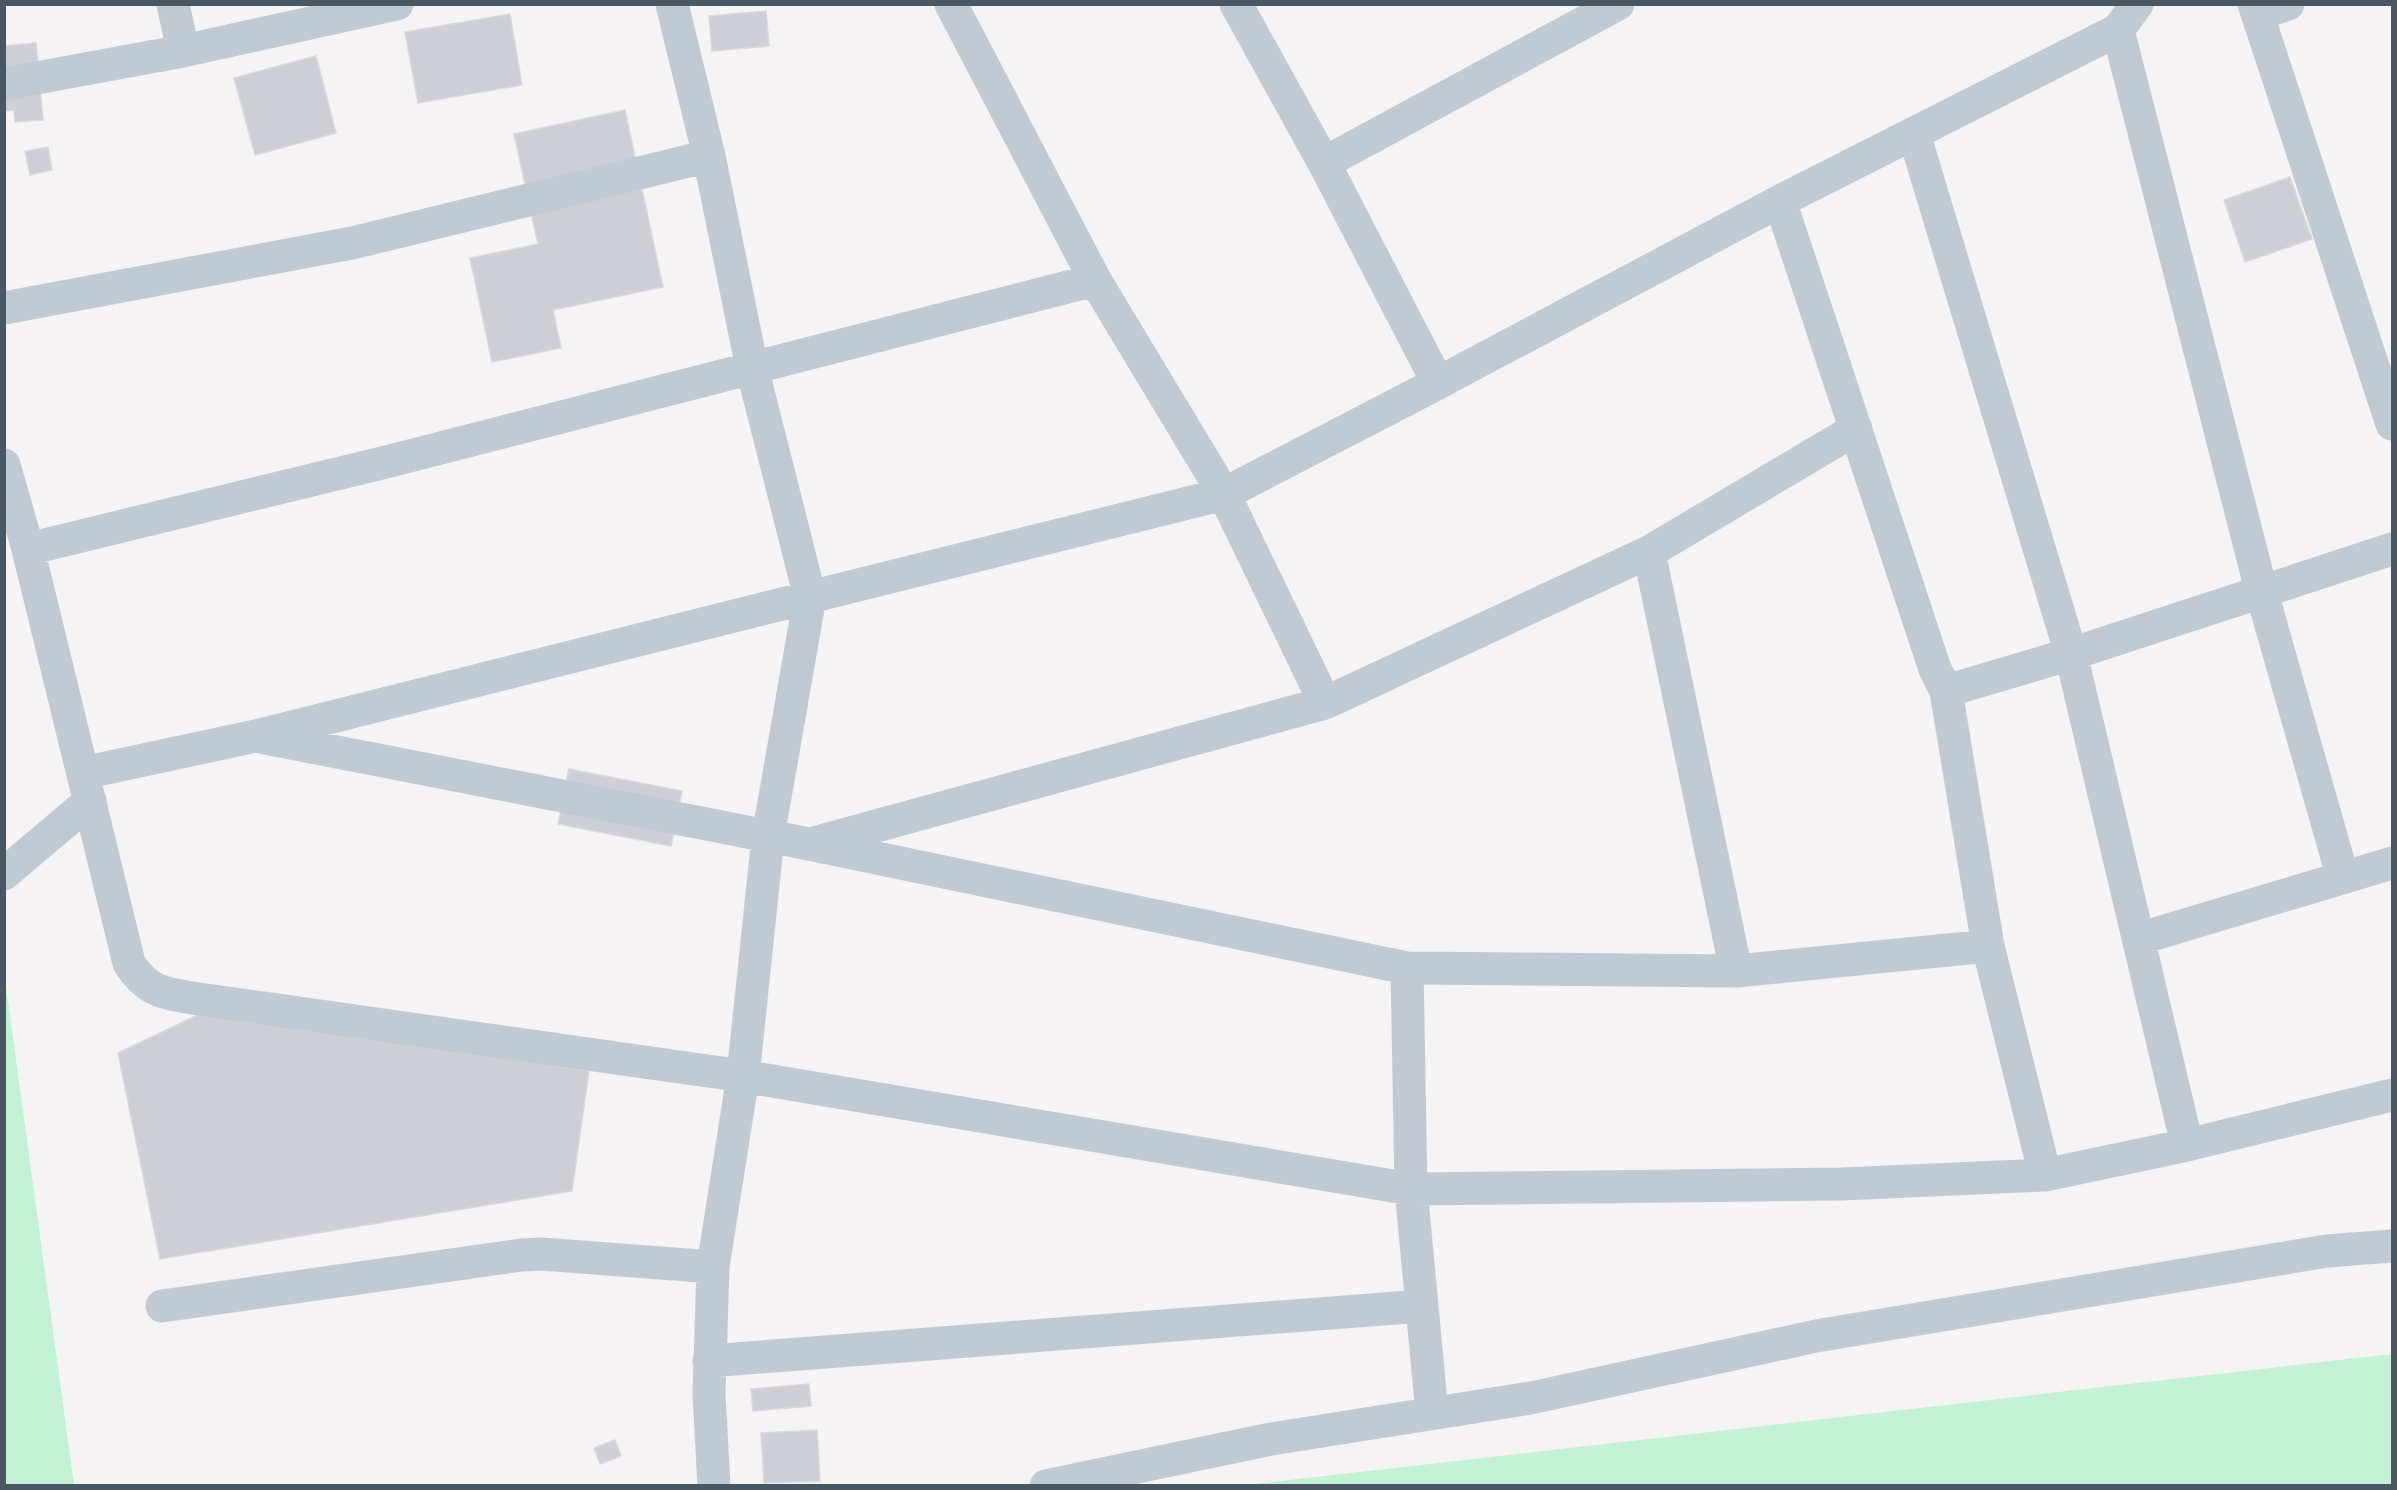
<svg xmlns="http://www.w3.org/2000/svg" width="2397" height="1490" viewBox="0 0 2397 1490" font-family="Ubuntu,sans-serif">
<rect width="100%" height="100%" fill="#f5f3f3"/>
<path fill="#c3f1d5" d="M4 979H5L74 1485H5Z
M2392 1354V1485H1245Z"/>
<path fill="#cdcfd5" stroke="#d7d9de" stroke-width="1.5" d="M766 11 769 46 712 51 709 16Z
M510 14 522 85 418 103 405 32Z
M36 43 43 120 15 122 14 110 4 111V46Z
M316 56 336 133 255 155 234 78Z
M625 110 663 287 553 310 561 348 492 362 470 258 538 244 514 134Z
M48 147 52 170 30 175 25 151Z
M2290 177 2312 239 2245 262 2224 200Z
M569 769 682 791 671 846 558 824Z
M206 1011 589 1071 572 1191 160 1259 118 1053Z
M809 1384 811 1406 753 1411 751 1389Z
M817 1430 820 1481 764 1483 761 1433Z
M615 1440 621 1456 600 1464 594 1448Z"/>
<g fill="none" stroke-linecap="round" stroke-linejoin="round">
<path stroke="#c1cad2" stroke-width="33" d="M173 4 183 51
M672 4 709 156 752 368 810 597 1224 494 1438 383 1324 163 1236 4
M951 4 1095 280 1224 494 1325 703
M2254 4 2392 424
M2258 14 2288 4
M2118 30 2261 590 2343 878
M4 84 183 51 397 4
M1324 163 1618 4
M1780 201 1935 669 1946 691 1988 946
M4 308 352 243 709 156
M1438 383 1780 201 2118 30 2137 4
M4 465 28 549 129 963C146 990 161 993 192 998L743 1076 768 837 810 597 256 736 83 773
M28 549 386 462 1095 280
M1946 691 2071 654 2392 549
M265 738 809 844 1407 968 1736 971 1988 946 2045 1175
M814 843 1325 703 1649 552
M4 874 90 801
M2138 939 2392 863
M1407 968 1411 1189 1432 1413
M1736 971 1649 552 1856 429
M2187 1145 2392 1095
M162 1306 521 1255 542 1254 713 1267
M709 1361 1422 1306
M714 1486 709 1394 713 1267 743 1076 1411 1189 1841 1184 2045 1175 2187 1145 2071 654 1914 134
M1046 1486 1271 1439 1531 1398 1816 1336 2327 1251 2392 1246"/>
</g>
<rect width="2397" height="1490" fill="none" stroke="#4a5661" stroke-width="12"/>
</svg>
